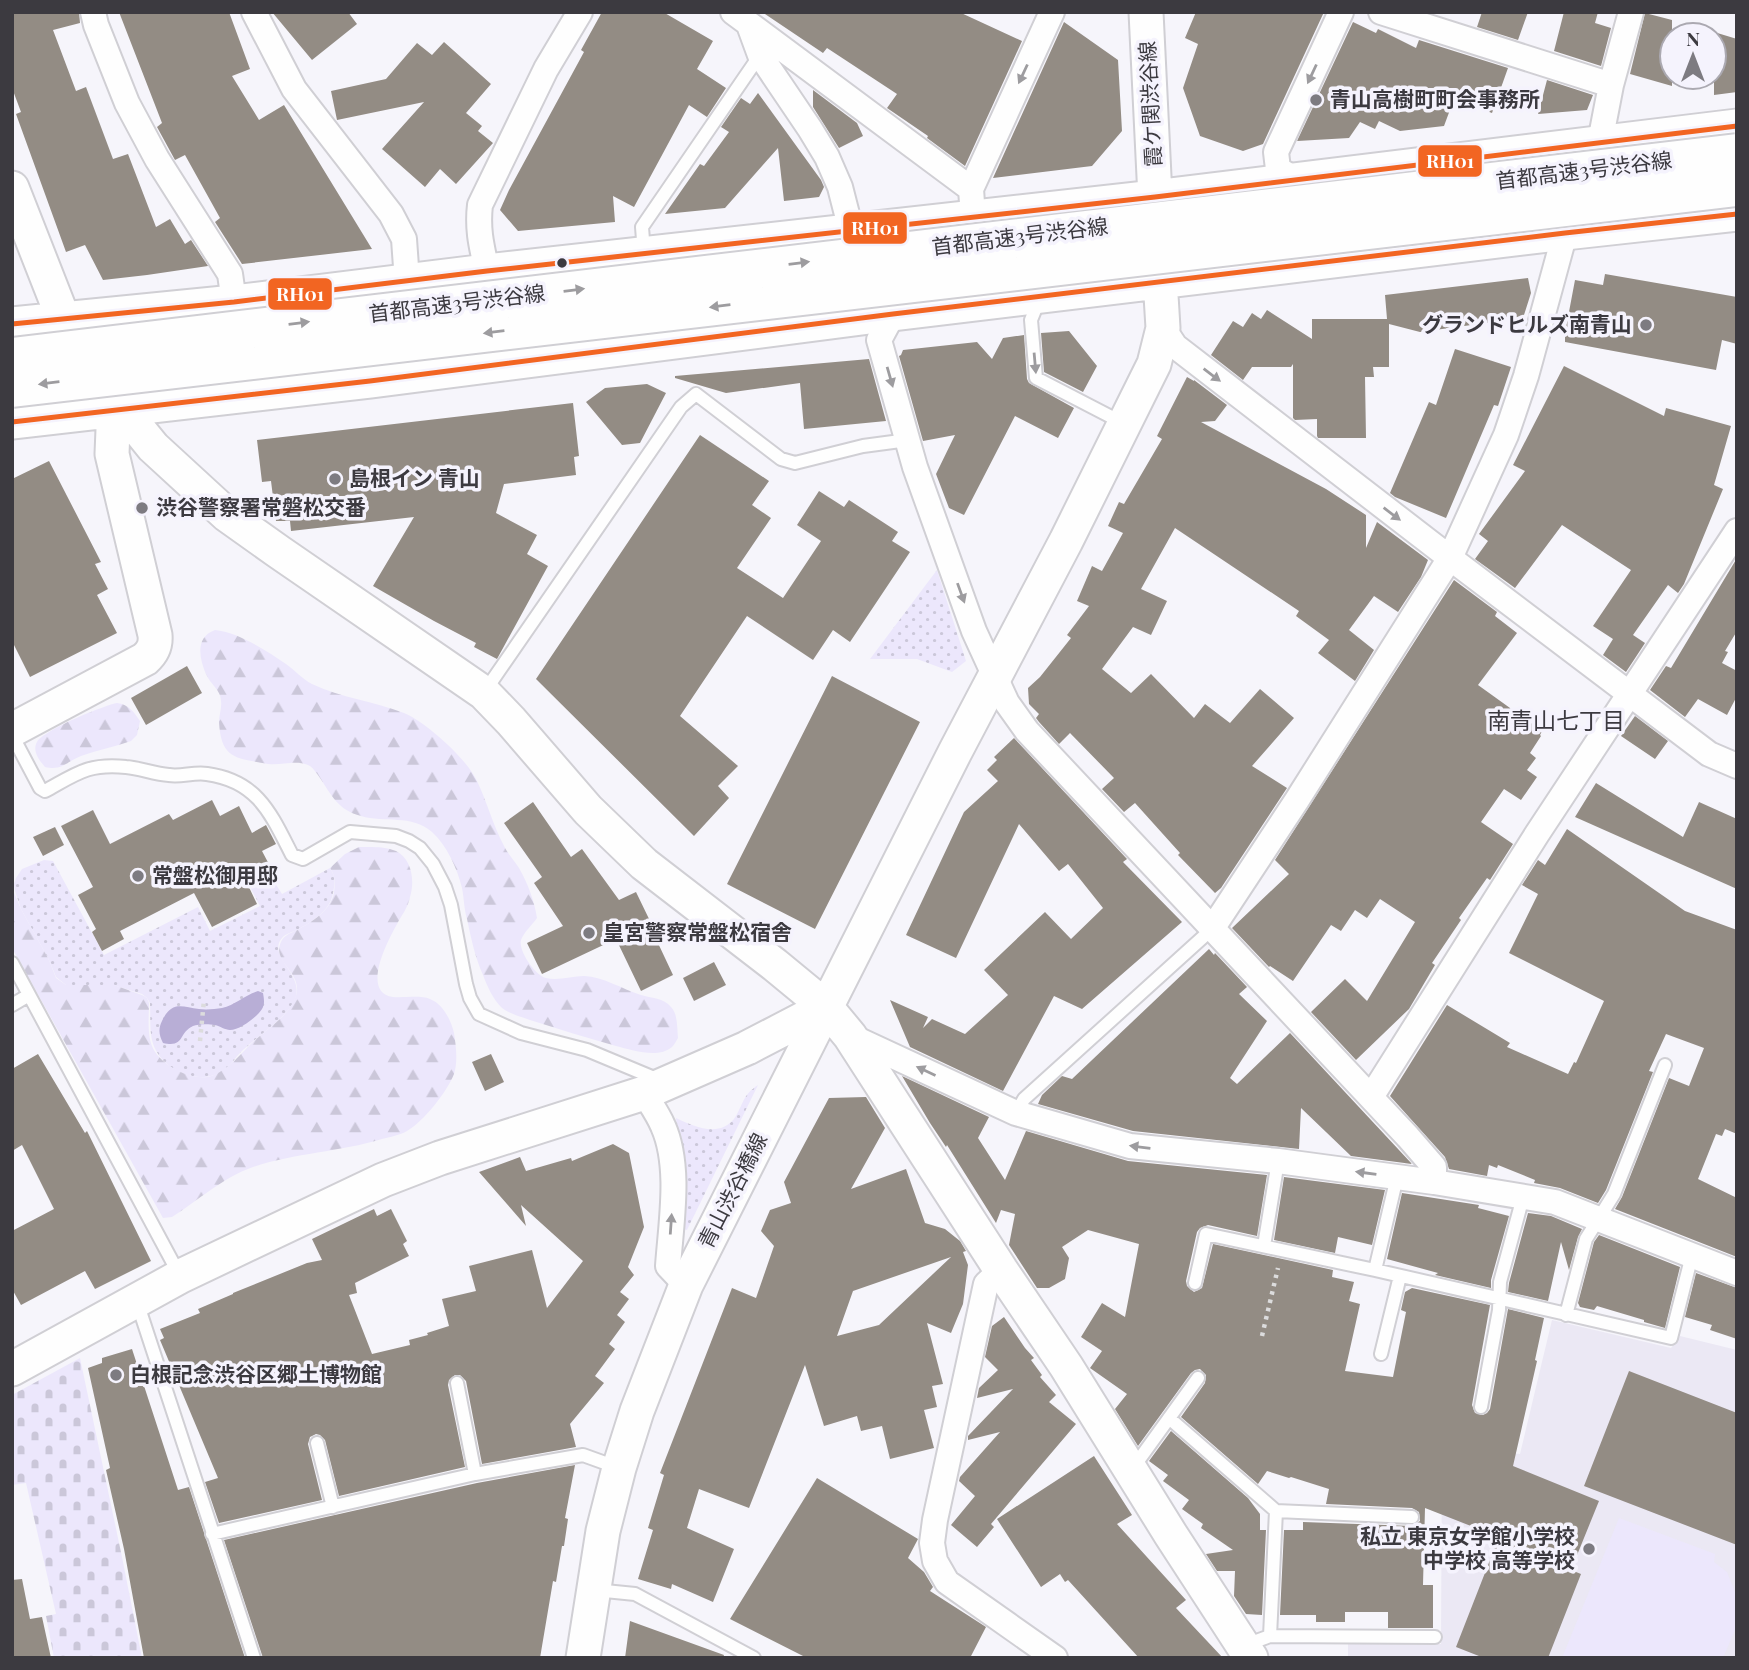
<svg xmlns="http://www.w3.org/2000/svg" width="1749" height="1670" viewBox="0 0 1749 1670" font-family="'Playfair Display','Noto Sans JP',serif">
<defs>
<pattern id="green-dots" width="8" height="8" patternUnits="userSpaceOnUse" patternTransform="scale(1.75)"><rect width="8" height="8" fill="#ece7fc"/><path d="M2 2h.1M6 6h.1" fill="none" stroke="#cbc7d9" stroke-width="1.8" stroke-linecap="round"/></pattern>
<pattern id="forest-firs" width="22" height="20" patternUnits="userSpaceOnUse" patternTransform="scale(1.75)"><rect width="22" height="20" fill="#ece7fc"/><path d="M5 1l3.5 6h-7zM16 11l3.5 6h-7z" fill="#cbc7d9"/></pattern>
<pattern id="cemetery-stones" width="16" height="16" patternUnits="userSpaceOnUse" patternTransform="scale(1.75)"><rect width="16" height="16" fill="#ece7fc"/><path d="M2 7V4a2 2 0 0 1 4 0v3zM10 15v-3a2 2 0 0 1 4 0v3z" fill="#cbc7d9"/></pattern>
</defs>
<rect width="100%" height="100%" fill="#f6f5fb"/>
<path fill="#ebe8f4" d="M1552 1320 1671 1348 1680 1336 1737 1350V1658H1348V1643L1441 1644 1442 1445 1520 1454Z"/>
<path fill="url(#green-dots)" d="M937 570 966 661 952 672 917 659H870Z
M44 860 53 861 104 955 198 907 210 931 260 906 249 885 270 875 282 894 330 868C336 877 335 883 333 893 330 911 312 922 297 930 293 932 285 934 282 938 267 955 302 973 296 996 291 1016 254 1038 240 1053 235 1058 231 1065 225 1069 222 1072 215 1075 211 1076 197 1080 176 1073 166 1063 147 1046 151 1027 150 1003L147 998 142 994 113 985H66L56 977 49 960 21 909 15 891 14 884 16 878 22 869Z
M758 1085 687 1230 676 1227 679 1153 676 1118C695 1127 721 1139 736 1116 744 1102 743 1095 758 1085Z"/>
<path fill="url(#forest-firs)" d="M215 630C238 632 267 651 286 664 295 670 302 679 312 684 341 698 374 701 404 713 426 722 467 759 477 781 487 802 493 825 504 846 508 854 514 860 519 868 528 884 534 900 537 918 532 925 524 932 521 940 518 951 536 976 546 978 558 981 572 976 584 976 604 977 622 989 641 995 651 998 664 998 671 1007 678 1014 677 1028 678 1038 676 1041 675 1044 672 1047 658 1059 632 1050 616 1046 587 1038 559 1029 530 1020 520 1016 509 1014 501 1007 493 999 487 986 483 975 475 957 471 938 467 919 464 909 464 898 462 888 457 868 447 846 432 832 412 814 384 823 361 816 338 810 332 796 320 778 317 774 314 769 310 766 298 759 281 766 268 764 237 758 221 760 219 722 219 715 222 708 221 701 221 690 210 684 206 674 199 658 195 637 215 630Z
M117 703C128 704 134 712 140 721L137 735 131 741C115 747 97 750 81 756 66 762 62 771 45 767 39 760 32 751 37 742 44 730 102 706 117 703Z
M359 847C370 847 385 846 396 851 412 859 415 881 410 897 408 908 401 916 396 926 387 942 361 993 393 997 404 998 421 995 430 999 443 1004 451 1020 454 1033 456 1045 458 1062 454 1074 447 1092 423 1122 407 1131 400 1135 390 1137 382 1139 340 1152 294 1153 253 1167 222 1178 199 1200 172 1217L163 1218 12 948V888L21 909 49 960 56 978 66 985H114L142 995 147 998 149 1003C149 1016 147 1034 152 1046 159 1065 195 1084 214 1075 230 1068 241 1053 254 1041 267 1029 283 1020 292 1004 311 975 270 964 281 942 284 935 291 933 297 930 312 922 330 911 334 893 335 883 336 877 330 868L345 854Z"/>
<path fill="url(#cemetery-stones)" d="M80 1358 122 1557 142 1658H54L46 1616 56 1614 26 1483 12 1485V1395Z"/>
<path fill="#ece7fc" d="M1619 1518 1715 1554 1714 1562 1727 1572 1737 1597V1625L1723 1658H1562Z"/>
<path fill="#b8aed6" d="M258 991 263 993C264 999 265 1004 262 1009 257 1017 240 1030 230 1030 225 1030 220 1026 215 1025 209 1024 198 1024 193 1026 178 1033 185 1048 163 1043 159 1035 158 1029 162 1021 172 1000 182 1007 199 1009 207 1010 215 1009 222 1008 235 1005 245 995 258 991Z"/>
<path fill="#938c84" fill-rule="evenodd" d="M12 12H79L80 23 53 30 76 91 86 87 113 159 128 154 156 227 170 219 185 244 191 240 208 266 147 275 103 280 85 245 66 252 16 114 21 112 12 88Z
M119 12H229L250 69 232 76 259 120 284 105 372 249 242 264 215 222 220 218 185 155 175 160 157 127 162 123Z
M272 12H348L357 24 312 60Z
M602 12H663L713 41 697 69 726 88 707 117 689 105 634 207 613 196 615 222 518 231 500 210 509 190 584 52 581 50Z
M762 12H959L1022 41 965 166 927 138 928 136 887 108 897 94 827 48 823 53Z
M1196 12H1324L1263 144 1243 151 1200 136 1183 88 1198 44 1185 38Z
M1482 12H1528L1518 40 1477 27Z
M1564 12H1598L1595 23 1611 28 1601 66 1554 51Z
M1645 13 1672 20V86L1630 74Z
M1064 22 1118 60 1122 131 1092 166 993 178Z
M1353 22 1376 33 1378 29 1416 48 1419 40 1508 68 1492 113 1454 99 1444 126 1400 131 1379 121 1375 129 1360 122 1349 138 1297 141Z
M1714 32 1737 39V92L1714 95Z
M444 42 491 84 466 113 482 126 478 131 493 143 456 184 440 169 425 187 382 149 424 102 337 120 331 91 386 79 417 43 432 55Z
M1547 80 1593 95 1587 110 1538 114Z
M813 90 857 123 863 136 839 148 813 107Z
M758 93 821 180 824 187 819 197 784 201 778 148 725 208 665 214 700 164 704 166 729 132 721 127 741 98 750 104Z
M1605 274 1737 297V344L1722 340 1716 370 1565 342V333L1575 280 1603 285Z
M1528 278 1531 293 1523 318 1420 332 1389 324V367H1373L1374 377H1365L1366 438H1318L1317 436V419L1295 420 1293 418V364L1291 367H1252L1243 380 1211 355 1233 321 1243 327 1252 313 1261 319 1267 310 1312 339V319H1387L1385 295Z
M1069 331 1097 366 1083 392 1044 372 1041 333Z
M1024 335 1027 379 1029 383 1074 408 1058 438 1015 416 964 515 949 508 936 474 955 435 923 441 899 356 901 355 903 350 977 342 992 359 1003 338Z
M1455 349 1511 367 1498 406 1494 405 1446 518 1395 497 1390 493 1429 402 1436 405Z
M869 359 886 421 804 429 800 383 726 393 675 378V376Z
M1564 366 1664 416 1666 408 1731 426 1714 485 1723 489 1684 584 1678 593 1668 585 1633 635 1645 643 1626 672 1603 655 1613 639 1593 626 1631 570 1562 525 1515 588 1475 559 1488 541 1479 534 1525 471 1513 465Z
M1187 377 1194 381V380L1227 405 1215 421 1201 422 1326 489 1366 515V548L1377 522 1428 560 1421 577 1398 612 1374 596 1349 630 1374 650 1355 681 1318 653 1329 640 1296 616 1299 611 1175 528 1141 589 1167 601 1151 635 1133 627 1102 669 1131 693 1151 674 1194 718 1205 704 1230 723 1260 689 1294 718 1252 766 1287 788 1221 888 1215 893 1178 855 1180 853 1135 803 1124 812 1102 789 1114 778 1070 733 1059 744 1039 722 1036 718 1039 714 1029 704 1028 688 1040 677 1071 638 1067 635 1089 606 1077 601 1092 566 1102 571 1123 533 1108 526 1119 502 1124 504 1162 439 1157 436Z
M647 384 666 393 640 443 622 445 586 402 605 388Z
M573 403 579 456 574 457 576 475 504 484 496 513 537 535 527 554 548 566 497 659 474 647 476 643 434 621 373 586 414 517 291 531 290 521H276L271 481 262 482 257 440Z
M700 435 769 481 752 505 771 518 737 568 783 598 821 541 797 525 819 491 844 507 849 500 898 532 892 541 910 552 850 642 833 630 813 660 747 616 680 716 738 766 718 786 729 798 694 836 536 679Z
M49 461 101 562 95 564 108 589 97 595 117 633 30 677 12 641V479Z
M1737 558V631L1725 651 1728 652 1722 663 1737 671V696L1727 715 1698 699 1685 717 1650 690 1666 666 1671 668Z
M1454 580 1497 612 1495 616 1517 633 1478 685 1542 731 1540 735 1541 736 1530 753 1536 758 1527 770 1537 777 1521 800 1504 789 1481 822 1513 844 1490 880 1487 878 1459 918 1461 920 1432 963 1435 965 1409 1009 1356 1060 1311 1012 1345 979 1367 1001 1415 922 1380 899 1367 918 1355 910 1341 931 1331 925 1293 981 1270 966 1269 967 1232 928 1289 874 1275 860Z
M187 666 202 693 146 725 131 698Z
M832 676 920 722 815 929 727 884Z
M1635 716 1668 741 1655 759 1621 736Z
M1014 738 1127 859 1123 862 1182 922 1082 1009 1054 996 1003 1091 910 1047 890 1000 928 1017 923 1028 932 1019 965 1034 1008 995 984 970 1045 912 1071 939 1103 908 1068 864 1059 871 1019 824 956 958 906 935 964 812 998 781 987 770 997 760 994 757Z
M1596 783 1683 837 1699 802 1737 819V889L1575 817Z
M212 800 220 816 239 806 252 833 266 825 276 844 262 851 272 870 247 883 257 904 212 927 194 893 120 931 124 939 102 951 92 932 96 929 78 895 93 887 61 826 93 810 110 844 169 814 173 820Z
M533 802 571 857 582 849 619 900 636 892 651 923 649 924 673 975 641 991 616 939 542 974 527 943 563 926 534 883 542 877 504 823Z
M55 827 64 845 43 856 33 837Z
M1567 829 1685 911 1737 930V1134L1725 1129 1722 1136 1716 1134 1698 1179 1737 1198V1257L1615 1209 1622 1197 1669 1078 1689 1086 1704 1048 1666 1034 1649 1071 1653 1072 1606 1190 1598 1203 1560 1188 1534 1183 1535 1180 1498 1165 1497 1168 1489 1165 1487 1176 1449 1169 1445 1157 1390 1096 1447 1005 1510 1043 1507 1047 1568 1074 1574 1062 1576 1063 1604 1001 1509 953 1538 894 1522 885 1538 860 1545 865Z
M1209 949 1214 955 1215 953 1247 987 1239 994 1267 1021 1230 1078 1237 1084 1290 1033 1412 1164 1351 1156 1301 1108 1299 1149 1133 1131 1038 1104 1042 1095 1062 1076 1072 1079Z
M714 962 726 985 694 1001 683 978Z
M38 1054 85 1133 87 1131 151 1261 95 1289 85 1271 21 1305 12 1289V1231L54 1209 22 1145 12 1151V1069Z
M491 1054 504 1082 485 1091 472 1062Z
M902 1076 989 1117 978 1138 1005 1180 1026 1131 1128 1161 1267 1175 1257 1236 1208 1225 1200 1228 1197 1232 1186 1281 1187 1286 1194 1292 1202 1288 1213 1244 1333 1270 1332 1277 1354 1282 1349 1301 1360 1304 1345 1371 1393 1377 1406 1312 1401 1310 1405 1292 1412 1288 1490 1305 1472 1405 1475 1413 1483 1415 1487 1413 1490 1409 1508 1309 1544 1318 1535 1360 1537 1361 1513 1466 1599 1501 1571 1570 1581 1574 1548 1658H1484L1456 1647 1499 1537 1425 1508 1423 1585H1433V1628H1388V1612H1345V1622H1316V1615H1280L1284 1530H1303V1522L1412 1526 1420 1521 1419 1512 1412 1508 1326 1504 1329 1489 1291 1477 1289 1478 1267 1471 1258 1484 1181 1417 1205 1383 1206 1375 1200 1369 1195 1370 1191 1373 1138 1446 1115 1409 1127 1394 1090 1368 1102 1351 1081 1337 1102 1303 1125 1317 1139 1244 1088 1230 1062 1247 1069 1258 1065 1279 1049 1288H1037L1009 1245 1015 1214 1001 1210 996 1223 947 1145 946 1147 930 1123Z
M866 1097 885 1128 851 1189 906 1169 925 1223 945 1229 960 1241 966 1251 963 1252 968 1265 963 1304 951 1333 927 1323 943 1384 932 1386 937 1407 924 1410 934 1448 890 1459 882 1426 861 1431 857 1416 824 1426 805 1365 749 1508 699 1489 687 1528 734 1549 713 1602 672 1584 671 1589 638 1579 653 1530 648 1528 664 1475 660 1473 732 1288 756 1298 774 1246 761 1231 770 1210 791 1203 784 1182 829 1098ZM951 1257 879 1325 837 1336 853 1291Z
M613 1144 629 1153 644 1227 628 1267 634 1275 620 1292 629 1299 617 1315 625 1322 609 1344 615 1349 595 1376 604 1383 570 1424 576 1447 482 1464 466 1381 460 1375H455L449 1380 448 1385 465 1467 339 1496 325 1440 320 1435 316 1434 310 1437 308 1444 322 1500 219 1523 205 1482 218 1478 160 1340 164 1338 160 1329 200 1313 198 1309 233 1294V1293L307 1263 322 1260 312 1239 374 1209 377 1216 391 1209 407 1241 403 1244 409 1256 355 1283 357 1293 349 1295 372 1354 410 1345 409 1340 428 1335 427 1333 449 1326 442 1299 476 1291 469 1266 532 1250 547 1308 583 1261 521 1205 526 1226 479 1172 520 1157 526 1171 571 1158 572 1161Z
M1284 1177 1385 1190 1372 1245 1338 1237 1335 1253 1274 1240Z
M1402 1193 1479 1205 1478 1208 1509 1216 1491 1280V1288L1435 1275 1438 1273 1387 1259Z
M1528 1213 1551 1216 1582 1229 1578 1237 1569 1270 1561 1242 1548 1301 1508 1292 1509 1283Z
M1599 1235 1680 1267 1665 1328 1644 1322V1320L1597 1306 1594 1310 1580 1307 1578 1303 1594 1242Z
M1696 1273 1737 1288V1339L1710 1330 1712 1325 1685 1317Z
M1004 1317 1025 1348 1034 1358 1031 1360 1042 1375 1040 1377 1056 1395 1049 1402 1076 1424 991 1524 994 1527 977 1547 951 1525 975 1496 959 1481 960 1477 1000 1432 968 1440V1436L1013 1389 977 1398 979 1388 998 1370 985 1357 992 1326Z
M132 1349 178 1490 189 1487 245 1658H144L124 1549 106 1470 110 1468 88 1368 102 1363V1358Z
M1629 1371 1737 1413V1545L1584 1486Z
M1171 1431 1248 1498 1260 1514V1530H1266L1262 1615 1246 1614 1234 1596 1235 1571H1217L1206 1554 1233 1550 1201 1528 1203 1524 1182 1509 1189 1500 1163 1481 1168 1475 1149 1461Z
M1094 1456 1132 1515 1117 1524 1186 1600 1176 1608 1223 1658H1139L1068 1580 1065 1582 1060 1574 1041 1587 997 1519Z
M575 1465 565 1518 568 1519 564 1546H562L556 1582 553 1581 540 1658H263L224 1540 477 1483Z
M817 1478 918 1539 908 1558 924 1572 933 1587 930 1591 986 1627 970 1658H807L730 1619Z
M22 1579 30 1619 42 1617 51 1658H12V1580Z
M630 1621 724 1655 723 1658H625Z"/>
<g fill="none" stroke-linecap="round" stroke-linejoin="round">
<defs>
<path id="lane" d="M644 253 642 227 760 55
M1039 300 1031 320 1036 378 1123 423
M485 691 681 407 696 394 781 459 795 463 863 446 908 440
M12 735 40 788 45 791C76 774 88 763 126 767 140 768 154 774 169 775 181 777 194 772 207 774 258 781 271 814 292 855L303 859 350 832 396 836 409 841 420 848 433 864 445 887 451 905 466 984 470 998 479 1014 521 1033 587 1050 659 1080
M12 963 179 1274
M12 1005 29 995
M1016 1113 1024 1099 1212 929
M1397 1177 1375 1270 1671 1338 1692 1255
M1264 1246 1278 1161
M1195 1283 1206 1234 1375 1270
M137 1302 254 1658
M1566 1315 1586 1239 1614 1194 1665 1065
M1381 1354 1400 1276
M457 1383 475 1474
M1481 1407 1499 1310 1500 1282 1523 1197
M1169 1418 1276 1511 1412 1517
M317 1443 333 1507
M1133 1468 1198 1378
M212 1534 475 1474 583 1455 619 1468
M595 1590 635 1594 754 1658
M1270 1636 1435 1637
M1243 1646 1270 1636 1276 1511"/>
<path id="street" d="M93 12 96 25 127 103 157 159 230 274 234 302
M254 12 294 89 391 214 404 239 407 281
M733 12 971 189 973 217
M1381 12 1611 85
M749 25 760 55 810 129 827 157 840 187 851 230
M1600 142 1611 85 1631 12
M1296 180 1278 169 1276 152 1341 12
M971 189 1052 12
M487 271C482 248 477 230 480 205L546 69 580 12
M893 314 879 340 915 467 974 631 1007 703 1027 731 1408 1137 1434 1167V1182
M1163 328 1175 346 1450 558 1709 754 1737 766
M1212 929 1297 800 1450 558 1506 435 1526 376 1565 233
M850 1036 1016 1113 1130 1146 1278 1161 1434 1182 1555 1202 1737 1273
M644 1093C650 1103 658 1114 663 1126 681 1166 671 1223 668 1266L686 1285
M1371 1097 1537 834 1737 531
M1001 1270 986 1284 935 1520 932 1543 935 1561 947 1582 1055 1658"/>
<path id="secondary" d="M12 188 63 318 90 362 123 410 153 447 227 515 279 552 484 693 511 721 588 810 644 864 775 965 826 1007 850 1036 1001 1270 1066 1366 1171 1535 1251 1658
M12 324 234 302 487 271 1155 197 1737 126
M12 422 370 381 893 314 1565 233 1737 214
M12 730 145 659C153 652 156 645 155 635L112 454 113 429 123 410
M12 1369 181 1276 383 1180 440 1158 644 1093 747 1048 826 1007
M583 1658 603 1531 619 1468 637 1411 686 1285 955 752 1066 541 1154 364 1163 328 1155 197 1146 12"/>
</defs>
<use href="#lane" stroke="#d0cfd4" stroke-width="16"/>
<use href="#street" stroke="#d0cfd4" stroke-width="28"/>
<use href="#secondary" stroke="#d0cfd4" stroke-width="37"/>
<path stroke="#dcdcdd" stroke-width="4.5" stroke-dasharray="3.5 5" stroke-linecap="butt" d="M200 1041 204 1000
M1262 1336 1278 1268"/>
<use href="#lane" stroke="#fefefe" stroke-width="12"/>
<use href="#street" stroke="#fefefe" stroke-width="24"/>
<use href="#secondary" stroke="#fefefe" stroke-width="33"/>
<defs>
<path id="highway-bridge" d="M12 357 1737 153
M12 388 1737 187"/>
</defs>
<use href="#highway-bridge" stroke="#d0cfd4" stroke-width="42" stroke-linecap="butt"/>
<use href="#highway-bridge" stroke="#fefefe" stroke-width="38"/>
<defs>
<path id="bus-1" d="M12 324 234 302 487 271 1155 197 1737 126
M12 422 370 381 893 314 1565 233 1737 214"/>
</defs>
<use href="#bus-1" stroke="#f5f3fd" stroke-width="10"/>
<use href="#bus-1" stroke="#f26522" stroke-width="5"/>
</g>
<defs><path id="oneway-solid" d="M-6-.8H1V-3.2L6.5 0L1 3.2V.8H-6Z" transform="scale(1.75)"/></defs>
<g fill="#9d9c9f">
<use href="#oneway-solid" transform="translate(1023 74) rotate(115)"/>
<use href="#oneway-solid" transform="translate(1312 74) rotate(115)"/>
<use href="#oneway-solid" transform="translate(799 263) rotate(-7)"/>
<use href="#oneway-solid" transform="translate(574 290) rotate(-7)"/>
<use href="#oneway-solid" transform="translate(720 306) rotate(173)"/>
<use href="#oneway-solid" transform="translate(299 323) rotate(-7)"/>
<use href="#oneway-solid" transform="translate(494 332) rotate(173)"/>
<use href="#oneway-solid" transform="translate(1035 363) rotate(85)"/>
<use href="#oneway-solid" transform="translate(1212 375) rotate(37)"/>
<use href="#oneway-solid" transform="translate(890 377) rotate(74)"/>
<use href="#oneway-solid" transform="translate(49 383) rotate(173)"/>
<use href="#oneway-solid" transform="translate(1392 514) rotate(37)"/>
<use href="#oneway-solid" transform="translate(961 593) rotate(70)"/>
<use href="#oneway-solid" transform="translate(926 1071) rotate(-155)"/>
<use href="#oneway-solid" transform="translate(1140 1147) rotate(-173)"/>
<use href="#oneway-solid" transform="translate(1366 1173) rotate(-172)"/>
<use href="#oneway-solid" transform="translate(671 1224) rotate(-86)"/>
</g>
<g fill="#7d7b81" stroke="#f5f3fd" stroke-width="2.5">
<circle cx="1316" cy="100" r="7"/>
<circle cx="1646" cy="325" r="7"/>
<circle cx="335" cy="479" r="7"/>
<circle cx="142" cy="508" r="7"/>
<circle cx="138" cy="876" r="7"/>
<circle cx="589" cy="933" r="7"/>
<circle cx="116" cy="1375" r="7"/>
<circle cx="1589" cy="1549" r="7"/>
</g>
<circle fill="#3c3a40" stroke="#f5f3fd" stroke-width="2.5" cx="562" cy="263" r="6"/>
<g text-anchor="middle" stroke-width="7" stroke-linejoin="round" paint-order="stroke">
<g font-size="21" font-weight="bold" fill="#3c3a40" stroke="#f5f3fd" text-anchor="start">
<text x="1330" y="107">青山高樹町町会事務所</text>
<text x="1632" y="332" text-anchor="end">グランドヒルズ南青山</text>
<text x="349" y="486">島根イン 青山</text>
<text x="156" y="515">渋谷警察署常磐松交番</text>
<text x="152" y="883">常盤松御用邸</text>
<text x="603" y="940">皇宮警察常盤松宿舎</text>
<text x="130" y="1382">白根記念渋谷区郷土博物館</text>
<text x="1575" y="1544" text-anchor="end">私立 東京女学館小学校<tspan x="1575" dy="24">中学校 高等学校</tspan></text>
</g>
<g font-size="21" fill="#3c3a40" stroke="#f5f3fd">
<text transform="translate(1151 104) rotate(-93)" y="7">霞ケ関渋谷線</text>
<text transform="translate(1584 171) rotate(-7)" y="7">首都高速3号渋谷線</text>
<text transform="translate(1020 237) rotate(-7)" y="7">首都高速3号渋谷線</text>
<text transform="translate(457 304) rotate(-7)" y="7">首都高速3号渋谷線</text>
<text transform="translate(733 1191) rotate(-63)" y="7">青山渋谷橋線</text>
</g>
<g font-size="23" fill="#3c3a40" stroke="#f5f3fd">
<text x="1556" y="729">南青山七丁目</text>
</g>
</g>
<g stroke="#f5f3fd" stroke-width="2.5">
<rect x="1417" y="144" width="66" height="34" rx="7" fill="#f26522"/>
<rect x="842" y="211" width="66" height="34" rx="7" fill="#f26522"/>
<rect x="267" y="277" width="66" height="34" rx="7" fill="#f26522"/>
</g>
<g font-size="19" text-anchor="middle" font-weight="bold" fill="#fff">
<text x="1450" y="168">RH01</text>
<text x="875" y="235">RH01</text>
<text x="300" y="301">RH01</text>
</g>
<rect width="1749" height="1670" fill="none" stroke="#3c3a40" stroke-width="28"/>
<g transform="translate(1693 56)"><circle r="33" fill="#f5f3fd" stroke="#aba9b1" stroke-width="2"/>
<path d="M0-5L12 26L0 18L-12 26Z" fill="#7d7b81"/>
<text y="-10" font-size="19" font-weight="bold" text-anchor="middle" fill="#3c3a40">N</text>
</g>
</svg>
